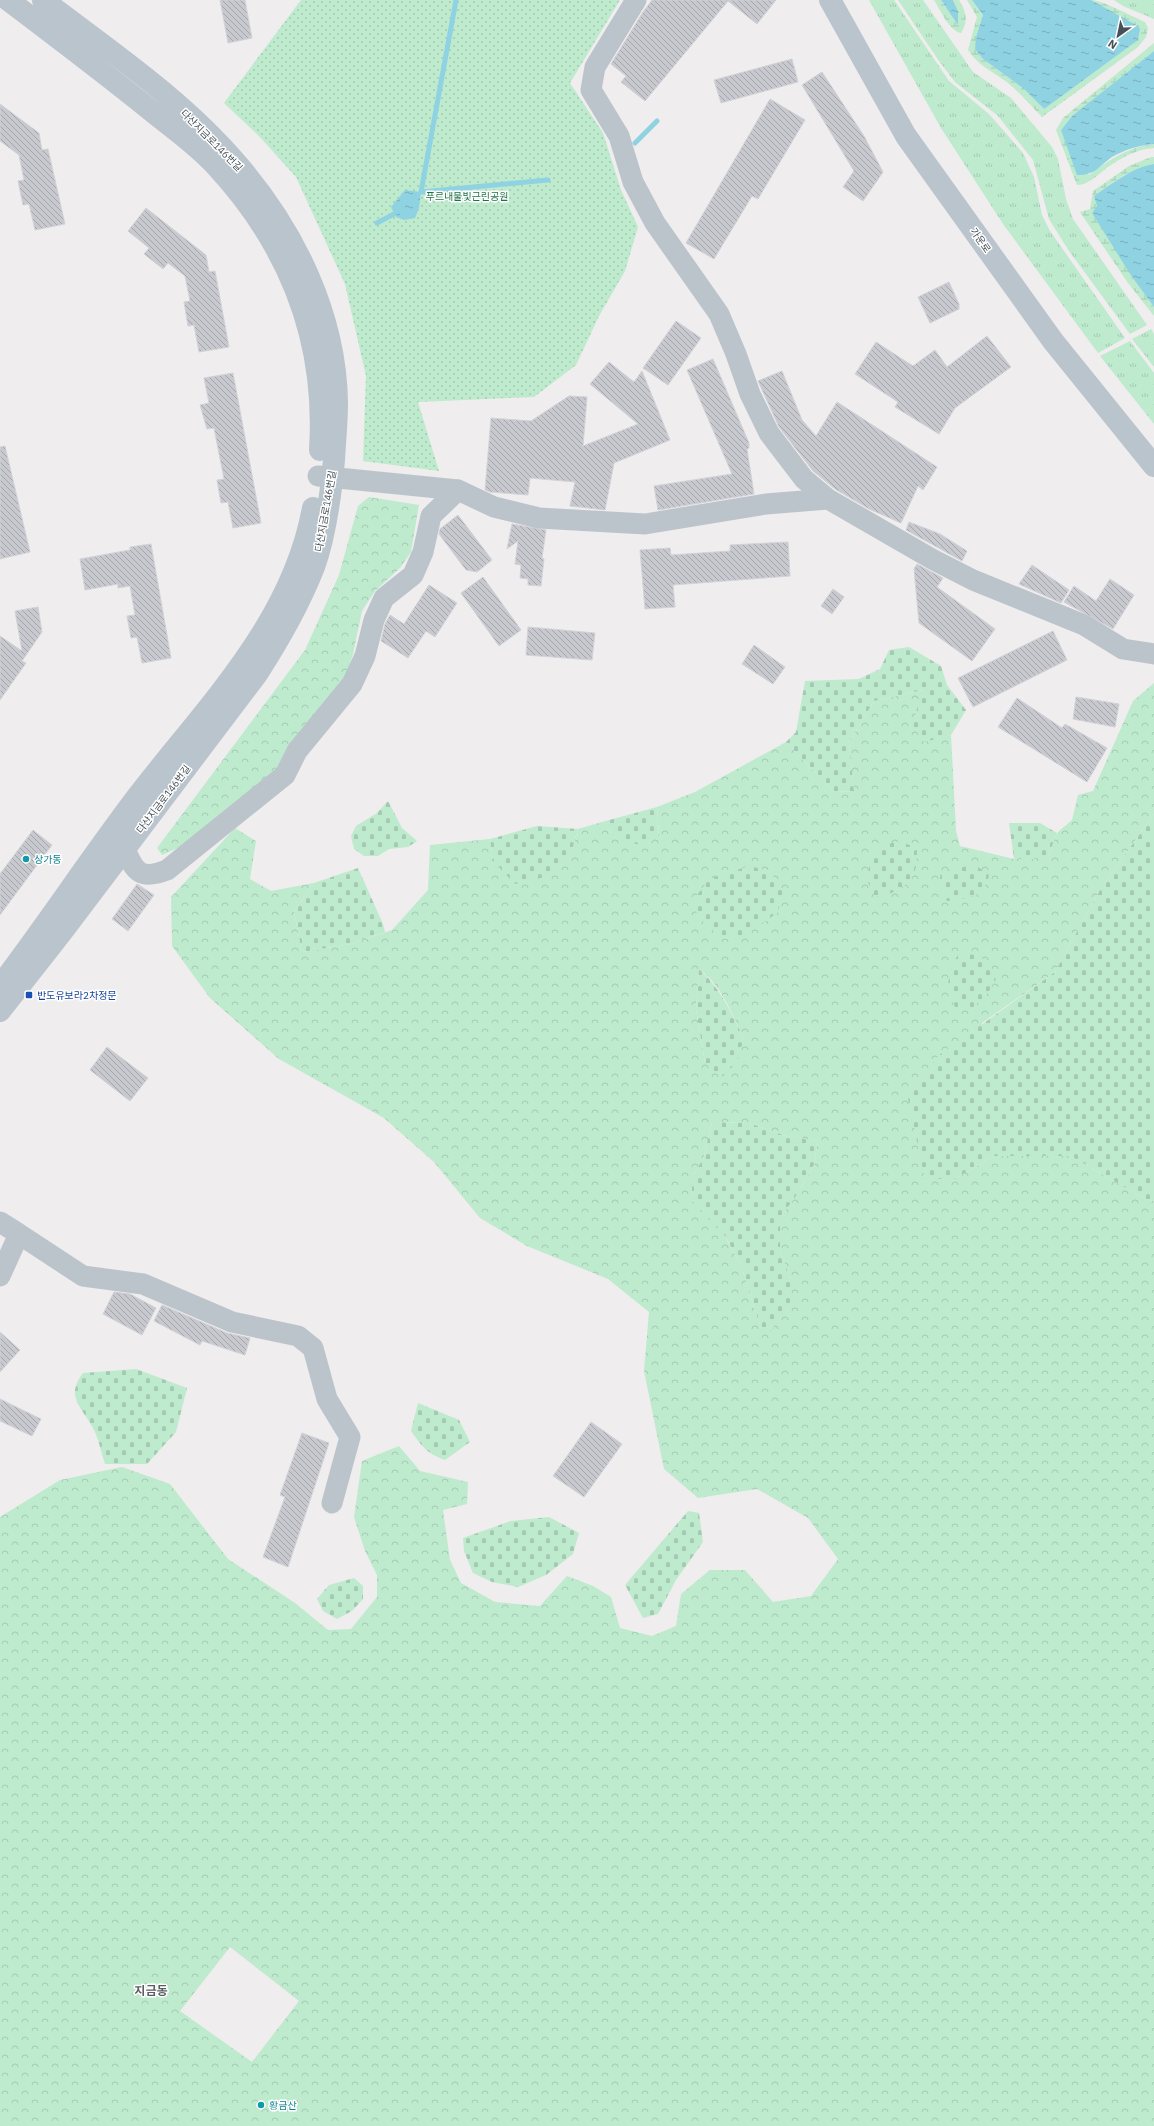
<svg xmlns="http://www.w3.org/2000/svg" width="1154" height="2126" viewBox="0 0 1154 2126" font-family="'IBM Plex Sans','Noto Sans KR',sans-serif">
<defs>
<pattern id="grass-tufts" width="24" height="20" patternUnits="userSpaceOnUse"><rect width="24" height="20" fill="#beeace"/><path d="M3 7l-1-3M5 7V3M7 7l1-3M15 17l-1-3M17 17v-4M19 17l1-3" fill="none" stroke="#a5cab3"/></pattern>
<pattern id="forest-crowns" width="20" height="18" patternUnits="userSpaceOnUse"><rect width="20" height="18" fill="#beeace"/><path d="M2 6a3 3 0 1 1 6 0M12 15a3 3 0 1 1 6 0" fill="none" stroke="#a5cab3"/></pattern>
<pattern id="wetland-marsh" width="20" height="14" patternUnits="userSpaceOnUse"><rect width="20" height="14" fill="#beeace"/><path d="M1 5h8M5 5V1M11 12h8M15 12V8" fill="none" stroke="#a5cab3"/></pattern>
<pattern id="cemetery-stones" width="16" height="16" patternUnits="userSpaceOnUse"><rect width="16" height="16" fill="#beeace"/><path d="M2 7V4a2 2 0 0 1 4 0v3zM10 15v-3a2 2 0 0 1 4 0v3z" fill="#a5cab3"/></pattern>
<pattern id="park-dots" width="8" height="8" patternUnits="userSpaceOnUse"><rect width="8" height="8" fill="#beeace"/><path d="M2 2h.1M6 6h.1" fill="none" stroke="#a5cab3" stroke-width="1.8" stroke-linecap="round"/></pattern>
<pattern id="water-ripples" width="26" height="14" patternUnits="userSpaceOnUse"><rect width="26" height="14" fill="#8fd3e3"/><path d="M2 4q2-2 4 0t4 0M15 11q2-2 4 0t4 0" fill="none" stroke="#77aebb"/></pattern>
<pattern id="building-back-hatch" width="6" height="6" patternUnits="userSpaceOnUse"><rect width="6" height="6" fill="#c7c9cf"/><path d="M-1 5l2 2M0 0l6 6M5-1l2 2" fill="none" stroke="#a3a6ab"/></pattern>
</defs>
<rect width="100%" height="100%" fill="#efeded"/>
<path fill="url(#grass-tufts)" d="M869 0H894L949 81 989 114 1023 153 1034 177 1042 215 1050 231 1125 338 1098 353 1003 224 941 128Z
M898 0H923L973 72 1011 98 1052 147 1058 159 1066 199 1073 219 1147 325 1130 334 1069 251 1049 219 1033 160 998 116 955 82 939 61Z
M1114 0H1154V19L1123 6Z
M1151 329 1154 334V367L1132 339Z
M1130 341 1154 373V424L1100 356Z"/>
<path fill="url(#forest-crowns)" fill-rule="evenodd" d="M369 497 419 505 411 552 400 568 375 591 362 611 353 654 344 682 282 771 182 846 162 855 157 848 305 650 339 575 358 506Z
M1154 683V814L1100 890 1055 972 982 1023 955 1179 994 1156H1071L1145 1199 1154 1201V2126H0V1517L60 1480 122 1467 170 1484 228 1559 295 1603 328 1630 351 1629 377 1597V1575L365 1551 354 1517 362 1461 399 1446 420 1471 468 1482 467 1504 443 1510 450 1560 461 1583 495 1602 540 1606 567 1576 593 1586 611 1597 620 1628 652 1636 676 1626 681 1594 710 1570H745L773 1602 811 1596 838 1559 808 1518 757 1489 698 1498 664 1469 644 1371 649 1312 608 1279 527 1246 480 1218 434 1162 384 1118 279 1059 210 998 172 946 171 897 235 828 256 841 250 879 271 891 314 883 294 912 302 952 351 944 392 930 428 890 430 845 490 839 493 861 572 850 578 829 602 822 618 840 659 834 657 807 695 792 786 742 834 792 854 791 849 742 874 701 924 690V741L951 735 956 831 960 846 1014 859H1047L1057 833 1072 820 1078 795 1093 791 1133 701ZM699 969C721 984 733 1016 744 1039L705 1063 696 1009ZM712 1122 749 1123 786 1136 817 1141 815 1163 794 1199 780 1217V1250L790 1279 761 1329 741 1265 692 1179 704 1156ZM230 1947 299 2001 252 2062 180 2011Z"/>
<path fill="url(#wetland-marsh)" d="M934 0H941L946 8 958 11 953 0H959C966 12 969 20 961 33 949 31 940 9 934 0Z
M967 0H972L983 15 976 37V49L983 59 1024 89 1044 109 1107 11 1091 0C1102 0 1133 17 1145 22L1148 28 1146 37 1138 47 1042 117C1030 105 1018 90 1004 80 990 70 979 66 968 50L977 17Z
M1154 43V51L1072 116 1061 130 1069 149 1089 175C1109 160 1128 147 1154 144V148C1138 149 1124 156 1111 165 1101 171 1090 185 1077 185L1056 130 1063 118Z
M1151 157H1154V164C1132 167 1112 183 1094 196L1132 277 1154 307V316L1128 283 1080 212 1090 209 1093 191 1129 166Z"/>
<path fill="url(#cemetery-stones)" d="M909 647 941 666 947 685 966 710 951 735 924 742 912 725 923 690 874 701 849 742 854 791 834 792 786 742 796 732 805 681 859 679 880 669 889 650Z
M388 801 402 828 417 841 408 847 389 849 378 856H364L354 849 351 836 356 826 377 813Z
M657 807 659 835 646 846 618 840 602 822Z
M1154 814V1201L1145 1199 1071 1156H994L955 1179H925L908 1099 938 1056 1055 972 1100 890Z
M1009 823H1040L1057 833 1047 859H1014Z
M537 826 578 829 572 850 553 875 515 884 493 861 490 839Z
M901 841 917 849C917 884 909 883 882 898L874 895 867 880 870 861 883 845Z
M975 865 989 875C984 898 968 898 947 901L939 885 941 872Z
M749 866 770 871 784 893 777 913 747 934 723 939 697 916 694 899 709 879Z
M358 868 383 924 385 932 351 944 302 952 294 912 314 883Z
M961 950 983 959 998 975 988 993 971 1009 955 1007 947 988 952 965Z
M699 969C720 987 732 1014 744 1039L736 1063 722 1077 705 1063 696 1009Z
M712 1122 749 1123 786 1136 817 1141 815 1163 794 1199 780 1217V1250L790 1279V1302L770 1332 761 1329 741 1265 725 1236 692 1202V1179L704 1156Z
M136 1369 187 1388 176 1432 147 1464H105C101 1452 99 1439 93 1428 81 1406 65 1397 83 1373Z
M418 1403 459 1420 470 1442 445 1460C426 1453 422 1446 411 1431Z
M688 1511 699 1513 703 1542 676 1580 658 1614 643 1618 625 1585Z
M549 1517 579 1533 573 1554 546 1575 518 1587 492 1582 473 1573 464 1551 463 1538 511 1521Z
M354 1578 363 1586V1599L352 1611 337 1619 323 1611 317 1599 329 1585Z"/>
<path fill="url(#park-dots)" d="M301 0H620L570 83 603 133 621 190 638 227 625 271 599 316 576 365 534 397 418 402 439 471 363 461 366 376 345 284 296 177 259 136 224 103Z"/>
<path fill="url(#water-ripples)" d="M941 0H953L958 11V25Z
M972 0H1091L1138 26 1140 29 1138 40 1044 109 1024 89 983 59 975 49 976 37 983 15Z
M1154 51V144C1140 145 1124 150 1112 157 1098 167 1096 175 1077 175L1061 130 1072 116Z
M1154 164V307L1132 277 1092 213 1097 206 1094 196C1112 184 1132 167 1154 164Z
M405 190 421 192 419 208 415 218 404 220 396 217 391 207Z"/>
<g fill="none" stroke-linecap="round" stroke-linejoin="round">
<path stroke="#8fd3e3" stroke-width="5" d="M456 0 421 192 548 180
M635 143 657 121
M377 223 394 214"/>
</g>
<path fill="url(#building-back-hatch)" stroke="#d1d3d8" d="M220 0H245L252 38 228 43Z
M652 0H776L757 24 728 1 645 101 621 82 626 76 611 64 643 12Z
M792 59 798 82 721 103 714 80Z
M822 72 864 136 883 172 863 201 843 187 854 171 802 85Z
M770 99 805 120 758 199 752 196 714 259 686 243Z
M0 104 39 133 42 150 48 149 65 224 35 230 29 204 23 205 18 181 24 180 19 155 0 141Z
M146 208 206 255 209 272 215 271 229 347 199 352 194 325 188 326 184 302 190 301 185 276 168 263 163 269 144 254 149 248 128 231Z
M949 282 959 304V309L930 323 918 297Z
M676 321 701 338 668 385 643 368Z
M987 336 1011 367 955 408 939 434 895 407 898 402 855 374 876 342 913 366 935 350 947 367Z
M713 359 749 443V448L747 449 754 494 658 510 654 486 732 474 687 370Z
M609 362 634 382 642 371 670 440 614 463 605 510 570 506 575 482 530 478 528 495 490 492 485 490 491 418 531 421 569 396 587 397 583 446 638 424 590 384Z
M782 371 802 420 816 436 837 402 937 467 923 490 918 486 901 523 869 509 835 489 813 471 779 427 758 381Z
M233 373 261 523 233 528 228 502 221 503 217 480 224 479 214 428 207 429 200 405 209 403 204 378Z
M5 446 30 552 0 559V447Z
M458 515 492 560 477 572 466 570 439 534 440 529Z
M909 522 940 534 967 551 962 561 906 530Z
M512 524 546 530 542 558 544 559 541 586 528 585V579L520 578 521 565 515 564 518 541 507 549Z
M788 542 790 576 673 585 675 607 645 609 640 550 670 548 671 555 730 551V545Z
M151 544 171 658 142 663 137 637 131 638 127 616 135 615 130 586 118 588V584L85 590 80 559 130 550V547Z
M917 564 943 578 937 587 995 629 972 661 919 623 914 569Z
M1032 565 1069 590 1061 603 1019 584Z
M483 577 521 630 499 646 461 593Z
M1110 579 1134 595 1113 629 1064 602 1074 586 1096 601Z
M429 585 457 603 435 637 426 631 408 658 381 641 385 624 390 615 404 624Z
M833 589 844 597 832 614 821 606Z
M38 607 42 632 22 661 26 663 0 700V636L22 651 15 611Z
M528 627 595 633 592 660 526 655Z
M1053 631 1067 660 973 707 958 678Z
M754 645 785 667 773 684 742 664Z
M1076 697 1119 704 1115 727 1073 719Z
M1017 698 1062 728 1065 724 1107 748 1087 782 998 727Z
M33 830 52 845 0 915V874Z
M137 884 154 895 128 931 112 919Z
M107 1047 148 1078 130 1101 90 1070Z
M114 1292 130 1294 156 1308 142 1335 103 1314Z
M162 1305 227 1333 250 1338 245 1355 202 1341 200 1345 154 1321Z
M0 1332 20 1350 0 1372Z
M0 1399 41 1419 32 1436 0 1421Z
M591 1422 622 1444 584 1497 553 1476Z
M302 1433 329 1443 288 1567 263 1557 285 1497 280 1495Z"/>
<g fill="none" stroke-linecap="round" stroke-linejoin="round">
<path stroke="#bcc4cb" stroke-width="21" d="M636 0 595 67 591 90 619 136 633 182 655 223 719 314 736 354 750 394 769 433 804 479 828 499 932 559 973 580 1084 625 1123 649 1154 654
M318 476 458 490
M125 849C135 873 141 880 167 870L285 775 297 751 352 684 365 656 374 620 384 598 413 575 423 552 431 516 458 490 494 507 539 518 645 524 766 504 828 499
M0 1222 19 1234 0 1276
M19 1234 83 1276 143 1284 232 1322 298 1336 313 1348 327 1399 350 1437 332 1503"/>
<path stroke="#bac4cd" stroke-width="22" d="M8 0C57 37 106 74 154 113 175 130 198 146 216 166 290 246 327 341 320 450
M830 0 906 136 1053 341 1154 466
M0 986C47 924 90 859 137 797 205 708 292 624 313 508
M0 1011 62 932 257 674C279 640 299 605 314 567 325 537 331 492 334 460 335 441 337 422 337 403 336 315 294 230 238 165 183 100 110 51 43 0"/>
</g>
<g fill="#0f9aa8" stroke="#fff" stroke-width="1.5">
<circle cx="26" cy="859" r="4"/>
<circle cx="261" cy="2105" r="4"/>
</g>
<rect fill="#1a4fb4" stroke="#fff" stroke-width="1.5" x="25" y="991" width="8" height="8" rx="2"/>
<g text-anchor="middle" stroke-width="3" stroke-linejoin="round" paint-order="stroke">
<g font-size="10" fill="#475058" stroke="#fff">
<text transform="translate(212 140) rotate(45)" y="4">다산지금로146번길</text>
<text transform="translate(981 240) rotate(55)" y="4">가운로</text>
<text transform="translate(325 511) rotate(-80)" y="4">다산지금로146번길</text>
<text transform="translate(163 799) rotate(-53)" y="4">다산지금로146번길</text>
</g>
<g font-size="10" fill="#1f7247" stroke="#fff">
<text x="467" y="200">푸르내물빛근린공원</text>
</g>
<g font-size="10" fill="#0d838f" stroke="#fff" text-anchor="start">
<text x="34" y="863">상가동</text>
<text x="269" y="2109">황금산</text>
</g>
<g font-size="10" fill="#164399" stroke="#fff" text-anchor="start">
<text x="37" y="999">반도유보라2차정문</text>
</g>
<g font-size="12" font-weight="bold" fill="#5a5d61" stroke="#fff">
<text x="151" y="1995">지금동</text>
</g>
</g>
<g transform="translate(1118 36) rotate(213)" stroke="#ffffff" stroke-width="3" paint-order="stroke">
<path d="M0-3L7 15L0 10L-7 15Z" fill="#475058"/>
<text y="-6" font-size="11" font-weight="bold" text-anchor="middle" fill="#475058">N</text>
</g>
</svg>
